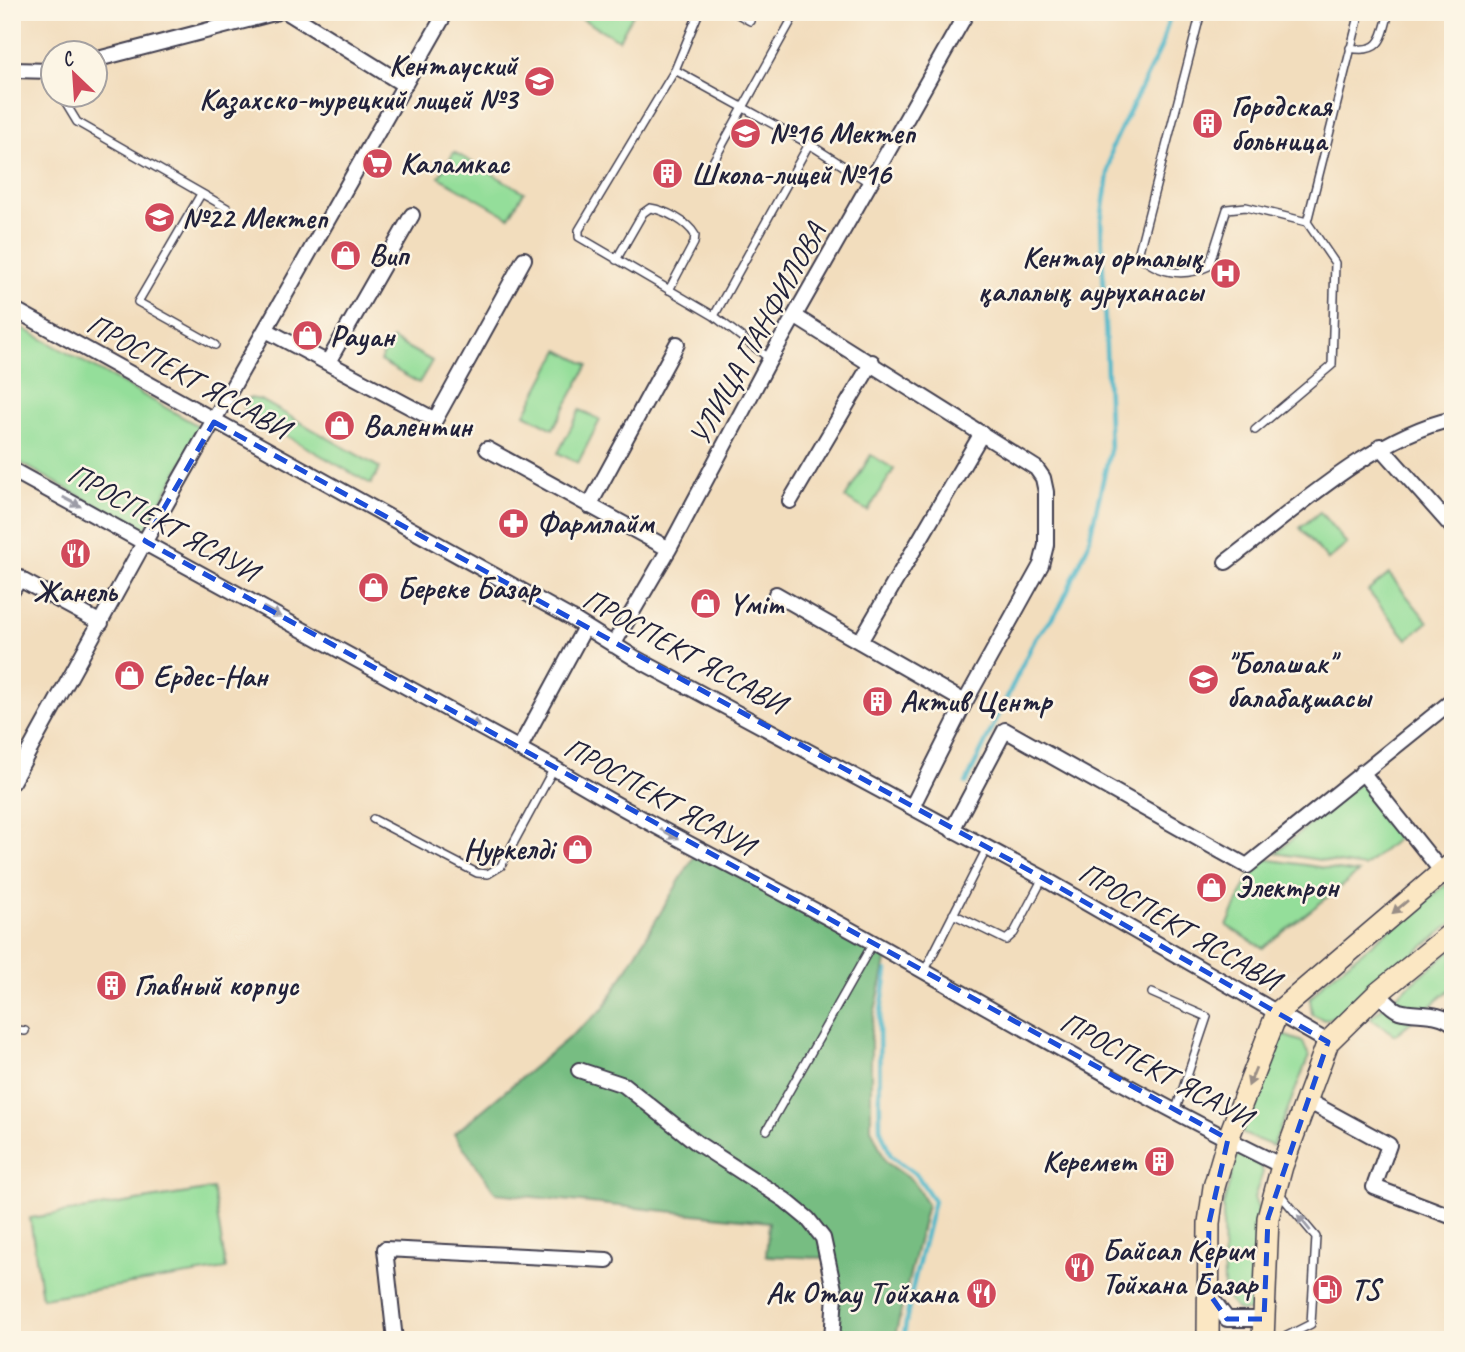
<svg xmlns="http://www.w3.org/2000/svg" width="1465" height="1352" viewBox="0 0 1465 1352" font-family="Caveat,sans-serif">
<rect width="100%" height="100%" fill="#fcf5e5"/>
<filter id="ink" filterUnits="userSpaceOnUse"><feTurbulence type="fractalNoise" baseFrequency=".0143" numOctaves="2"/><feDisplacementMap in="SourceGraphic" scale="14" xChannelSelector="R" yChannelSelector="G"/><feConvolveMatrix kernelMatrix="1 2 1 2 8 2 1 2 1" color-interpolation-filters="sRGB"/></filter>
<filter id="wash" filterUnits="userSpaceOnUse"><feTurbulence type="fractalNoise" baseFrequency=".00686" numOctaves="4" result="noise"/><feDisplacementMap in="SourceGraphic" scale="28" xChannelSelector="R" yChannelSelector="G"/><feGaussianBlur stdDeviation="1.57" result="paint"/><feColorMatrix in="noise" values="0 0 0 0 0 0 0 0 0 0 0 0 0 0 0 0 0 1.4 0 .05"/><feComposite in="paint" operator="in"/></filter>
<g filter="url(#wash)">
<rect width="100%" height="100%" fill="#f2ddbd"/>
<path fill="#94de9a" stroke="#5b806a" stroke-width="2" d="M570 12H634L619 40Z
M454 152 524 192 509 217 439 177Z
M12 322 202 428 144 532 12 458Z
M392 339 432 361 419 383 380 361Z
M559 350 588 365 553 429 525 414Z
M249 398 261 400 380 468 371 484 250 415 244 408Z
M580 410 600 420 578 463 558 453Z
M871 455 894 469 868 511 845 498Z
M1320 512 1347 544 1328 560 1300 528Z
M1389 574 1428 622 1407 639 1368 591Z
M1361 781 1405 832 1364 867 1276 853Z
M1265 859 1358 873 1263 948 1227 926 1252 870Z
M1453 879V922L1341 1014 1324 1020 1312 1014 1310 999 1324 982Z
M1453 949V987L1395 1035 1370 1018Z
M1277 1033 1303 1042 1309 1056 1273 1146 1243 1134 1241 1129Z
M1238 1152 1259 1161 1263 1172 1254 1198 1258 1208V1302L1253 1311H1238L1224 1294 1223 1206Z
M213 1189 226 1269 42 1298 30 1218Z"/>
<path fill="#77bd82" stroke="#4c705e" stroke-width="2" d="M696 853 887 957 871 1029V1128L886 1162 913 1181 927 1204 894 1340H827L829 1258 766 1256 769 1222 496 1193 454 1134 603 1009Z"/>
<g fill="none" stroke-linecap="round" stroke-linejoin="round">
<path stroke="#4db7c9" stroke-width="4.5" d="M966 783 1034 641 1060 607 1088 545 1110 450 1101 221 1112 147 1161 47 1171 12
M887 971 879 1025 880 1128 891 1156 917 1175 934 1201 911 1294 903 1340"/>
</g>
</g>
<g filter="url(#ink)">
<g fill="none" stroke-linecap="round" stroke-linejoin="round">
<defs>
<path id="lane" d="M699 12 675 70 579 230V237L714 316 770 359
M734 12 750 21
M1201 12 1138 255C1159 273 1183 278 1209 266L1227 209 1246 207 1307 222 1360 12
M1350 48C1382 54 1382 37 1389 12
M675 70 809 144 870 183
M60 94 77 122 227 208
M709 169 796 12
M201 194 138 302 215 345
M616 260 643 213 650 208C665 210 688 222 695 235L694 243 669 290
M714 316 809 144
M1255 430 1332 365 1335 263 1307 222
M373 819 477 873 488 874 501 866 554 768
M953 914 1006 940 1014 933 1043 878
M924 972 987 848
M1152 993 1207 1017 1175 1112
M12 1029 25 1031
M767 1130 873 943
M1279 1340 1311 1324 1316 1237 1279 1193"/>
<path id="street" d="M287 12 403 84
M94 60 278 12
M12 70 52 71
M12 308 571 618 635 658 1043 878 1328 1042
M796 317 1036 468 1043 478 1046 492V545L1041 565 965 702 912 807
M266 330 435 420 524 259
M328 362 412 215
M1380 446 1453 528
M487 449 669 549
M12 470 554 768C658 831 768 883 874 943 1009 1019 1142 1098 1282 1166
M790 501 872 362
M589 506 677 344
M1226 562C1291 513 1373 436 1453 419
M12 575 101 623
M12 591 20 578
M776 594 965 702
M861 640 982 433
M613 645 669 549 770 359 967 12
M519 749 585 627
M1362 772 1442 872
M12 782 145 541 446 12
M952 830 1005 730 1247 866 1453 700
M1378 993C1384 999 1391 1008 1399 1011 1416 1016 1440 1011 1453 1024
M579 1070 624 1085 697 1143 785 1200 808 1219 823 1238 835 1294 832 1340
M1306 1100 1389 1145 1374 1187 1453 1217
M1210 1296 1227 1319H1264
M395 1340 385 1249 607 1260"/>
<path id="secondary" d="M1208 1340 1209 1223 1214 1187 1228 1139 1277 1013 1453 863
M1263 1340 1268 1218 1282 1166 1328 1042 1378 993 1453 932"/>
</defs>
<use href="#lane" stroke="#413e4e" stroke-width="10"/>
<use href="#street" stroke="#413e4e" stroke-width="18"/>
<use href="#secondary" stroke="#413e4e" stroke-width="24"/>
<use href="#lane" stroke="#fff" stroke-width="7"/>
<use href="#street" stroke="#fff" stroke-width="14"/>
<use href="#secondary" stroke="#fbe7c3" stroke-width="21"/>
</g>
<defs><path id="oneway-solid" d="M-6-.8H1V-3.2L6.5 0L1 3.2V.8H-6Z" transform="scale(1.75)"/></defs>
<g fill="#9c9ca7">
<use href="#oneway-solid" transform="translate(72 502) rotate(28)"/>
<use href="#oneway-solid" transform="translate(272 612) rotate(29)"/>
<use href="#oneway-solid" transform="translate(471 722) rotate(29)"/>
<use href="#oneway-solid" transform="translate(669 834) rotate(28)"/>
<use href="#oneway-solid" transform="translate(1304 1223) rotate(-129)"/>
</g>
<g fill="#998e86">
<use href="#oneway-solid" transform="translate(1400 907) rotate(140)"/>
<use href="#oneway-solid" transform="translate(1252 1077) rotate(112)"/>
</g>
</g>
<path fill="none" stroke="#1d4ed8" stroke-width="5" stroke-dasharray="14 9" stroke-linejoin="round" d="M214 422 1043 878 1328 1042 1268 1218 1264 1319H1227L1208 1292 1209 1223 1228 1139 145 541Z"/>
<defs>
<symbol id="school-disc" viewBox="-11 -11 22 22"><circle r="9.5" fill="#d1495b" stroke="#fcf5e5"/><path d="M0-5L7-2L0 1L-7-2ZM-4 1L0 2.5L4 1V4Q0 6-4 4Z" fill="#fff"/></symbol>
<symbol id="building-disc" viewBox="-11 -11 22 22"><circle r="9.5" fill="#d1495b" stroke="#fcf5e5"/><path d="M-4-6H4V6H1V3H-1V6H-4ZM-2.5-4.3h1.7v1.8h-1.7ZM.8-4.3h1.7v1.8H.8ZM-2.5-1h1.7V.8h-1.7ZM.8-1h1.7V.8H.8Z" fill="#fff"/></symbol>
<symbol id="supermarket-disc" viewBox="-11 -11 22 22"><circle r="9.5" fill="#d1495b" stroke="#fcf5e5"/><path d="M-6-5.5h2.5l.6 2H6L4.5 2H-2.5L-4.4-4H-6ZM-1.5 3.2a1.3 1.3 0 1 0 .1 0ZM3 3.2a1.3 1.3 0 1 0 .1 0Z" fill="#fff"/></symbol>
<symbol id="shop-disc" viewBox="-11 -11 22 22"><circle r="9.5" fill="#d1495b" stroke="#fcf5e5"/><path d="M-5-2.5h2.3a2.7 3.5 0 0 1 5.4 0H5L5.5 6h-11ZM-1.5-2.5h3a1.5 2.3 0 0 0-3 0Z" fill="#fff"/></symbol>
<symbol id="hospital-disc" viewBox="-11 -11 22 22"><circle r="9.5" fill="#d1495b" stroke="#fcf5e5"/><path d="M-5-5h3v3.5h4V-5h3V5h-3V1.5h-4V5h-3Z" fill="#fff"/></symbol>
<symbol id="pharmacy-disc" viewBox="-11 -11 22 22"><circle r="9.5" fill="#d1495b" stroke="#fcf5e5"/><path d="M-2-6h4v4h4v4h-4v4h-4v-4h-4v-4h4Z" fill="#fff"/></symbol>
<symbol id="restaurant-disc" viewBox="-11 -11 22 22"><circle r="9.5" fill="#d1495b" stroke="#fcf5e5"/><path d="M-5-6h1v4h1v-4h1v4h1v-4h1v5L-1.5 .5V6h-2V.5L-5-1ZM5-6V6H3V1.5H1.5Q1.5-4 5-6Z" fill="#fff"/></symbol>
<symbol id="fuel-disc" viewBox="-11 -11 22 22"><circle r="9.5" fill="#d1495b" stroke="#fcf5e5"/><path d="M-5.5-6h7V0h2V4h1.3V-2.5L3-4.5l.8-.8L6-3V5H2.5V1h-1V6h-7ZM-4.2-4.7v3.2H.2V-4.7Z" fill="#fff"/></symbol>
</defs>
<g fill-rule="evenodd">
<use href="#school-disc" x="522" y="64" width="35" height="35"/>
<use href="#building-disc" x="1190" y="106" width="35" height="35"/>
<use href="#school-disc" x="728" y="116" width="35" height="35"/>
<use href="#supermarket-disc" x="360" y="146" width="35" height="35"/>
<use href="#building-disc" x="650" y="156" width="35" height="35"/>
<use href="#school-disc" x="142" y="200" width="35" height="35"/>
<use href="#shop-disc" x="328" y="238" width="35" height="35"/>
<use href="#hospital-disc" x="1208" y="256" width="35" height="35"/>
<use href="#shop-disc" x="290" y="318" width="35" height="35"/>
<use href="#shop-disc" x="322" y="408" width="35" height="35"/>
<use href="#pharmacy-disc" x="496" y="506" width="35" height="35"/>
<use href="#restaurant-disc" x="58" y="536" width="35" height="35"/>
<use href="#shop-disc" x="356" y="570" width="35" height="35"/>
<use href="#shop-disc" x="688" y="586" width="35" height="35"/>
<use href="#shop-disc" x="112" y="658" width="35" height="35"/>
<use href="#school-disc" x="1186" y="662" width="35" height="35"/>
<use href="#building-disc" x="860" y="684" width="35" height="35"/>
<use href="#shop-disc" x="560" y="832" width="35" height="35"/>
<use href="#shop-disc" x="1194" y="870" width="35" height="35"/>
<use href="#building-disc" x="94" y="968" width="35" height="35"/>
<use href="#building-disc" x="1142" y="1144" width="35" height="35"/>
<use href="#restaurant-disc" x="1062" y="1250" width="35" height="35"/>
<use href="#fuel-disc" x="1310" y="1272" width="35" height="35"/>
<use href="#restaurant-disc" x="964" y="1276" width="35" height="35"/>
</g>
<g text-anchor="middle" stroke-width="5" stroke-linejoin="round" paint-order="stroke">
<g font-size="30" font-weight="bold" fill="#22223b" stroke="#fcf5e5" text-anchor="start">
<text x="517" y="75" text-anchor="end">Кентауский<tspan x="517" dy="34">Казахско-турецкий лицей №3</tspan></text>
<text x="1231" y="116">Городская<tspan x="1231" dy="34">больница</tspan></text>
<text x="769" y="143">№16 Мектеп</text>
<text x="400" y="173">Каламкас</text>
<text x="691" y="184">Школа-лицей №16</text>
<text x="182" y="228">№22 Мектеп</text>
<text x="369" y="265">Вип</text>
<text x="1203" y="267" text-anchor="end">Кентау орталық<tspan x="1203" dy="34">қалалық ауруханасы</tspan></text>
<text x="330" y="346">Рауан</text>
<text x="363" y="436">Валентин</text>
<text x="537" y="533">Фармлайм</text>
<text x="397" y="598">Береке Базар</text>
<text x="75" y="601" text-anchor="middle">Жанель</text>
<text x="729" y="614">Үміт</text>
<text x="1227" y="673">"Болашак"<tspan x="1227" dy="34">балабақшасы</tspan></text>
<text x="153" y="686">Ердес-Нан</text>
<text x="900" y="711">Актив Центр</text>
<text x="554" y="859" text-anchor="end">Нуркелді</text>
<text x="1235" y="897">Электрон</text>
<text x="134" y="995">Главный корпус</text>
<text x="1137" y="1171" text-anchor="end">Керемет</text>
<text x="1102" y="1260">Байсал Керим<tspan x="1102" dy="34">Тойхана Базар</tspan></text>
<text x="1351" y="1299">TS</text>
<text x="958" y="1303" text-anchor="end">Ак Отау Тойхана</text>
</g>
<g font-size="30" fill="#22223b" stroke="#fcf5e5">
<text transform="translate(757 334) rotate(-61)" y="10">УЛИЦА ПАНФИЛОВА</text>
<text transform="translate(188 376) rotate(29)" y="10">ПРОСПЕКТ ЯССАВИ</text>
<text transform="translate(163 522) rotate(29)" y="10">ПРОСПЕКТ ЯСАУИ</text>
<text transform="translate(684 651) rotate(29)" y="10">ПРОСПЕКТ ЯССАВИ</text>
<text transform="translate(659 796) rotate(29)" y="10">ПРОСПЕКТ ЯСАУИ</text>
<text transform="translate(1179 926) rotate(30)" y="10">ПРОСПЕКТ ЯССАВИ</text>
<text transform="translate(1156 1069) rotate(28)" y="10">ПРОСПЕКТ ЯСАУИ</text>
</g>
</g>
<rect width="1465" height="1352" fill="none" stroke="#fcf5e5" stroke-width="42"/>
<g transform="translate(74 74) rotate(335)"><circle r="33" fill="#fcf5e5" stroke="#a5a1a1" stroke-width="2"/>
<path d="M0-5L12 26L0 18L-12 26Z" fill="#d1495b"/>
<text y="-10" font-size="19" font-weight="bold" text-anchor="middle" fill="#22223b">С</text>
</g>
</svg>
